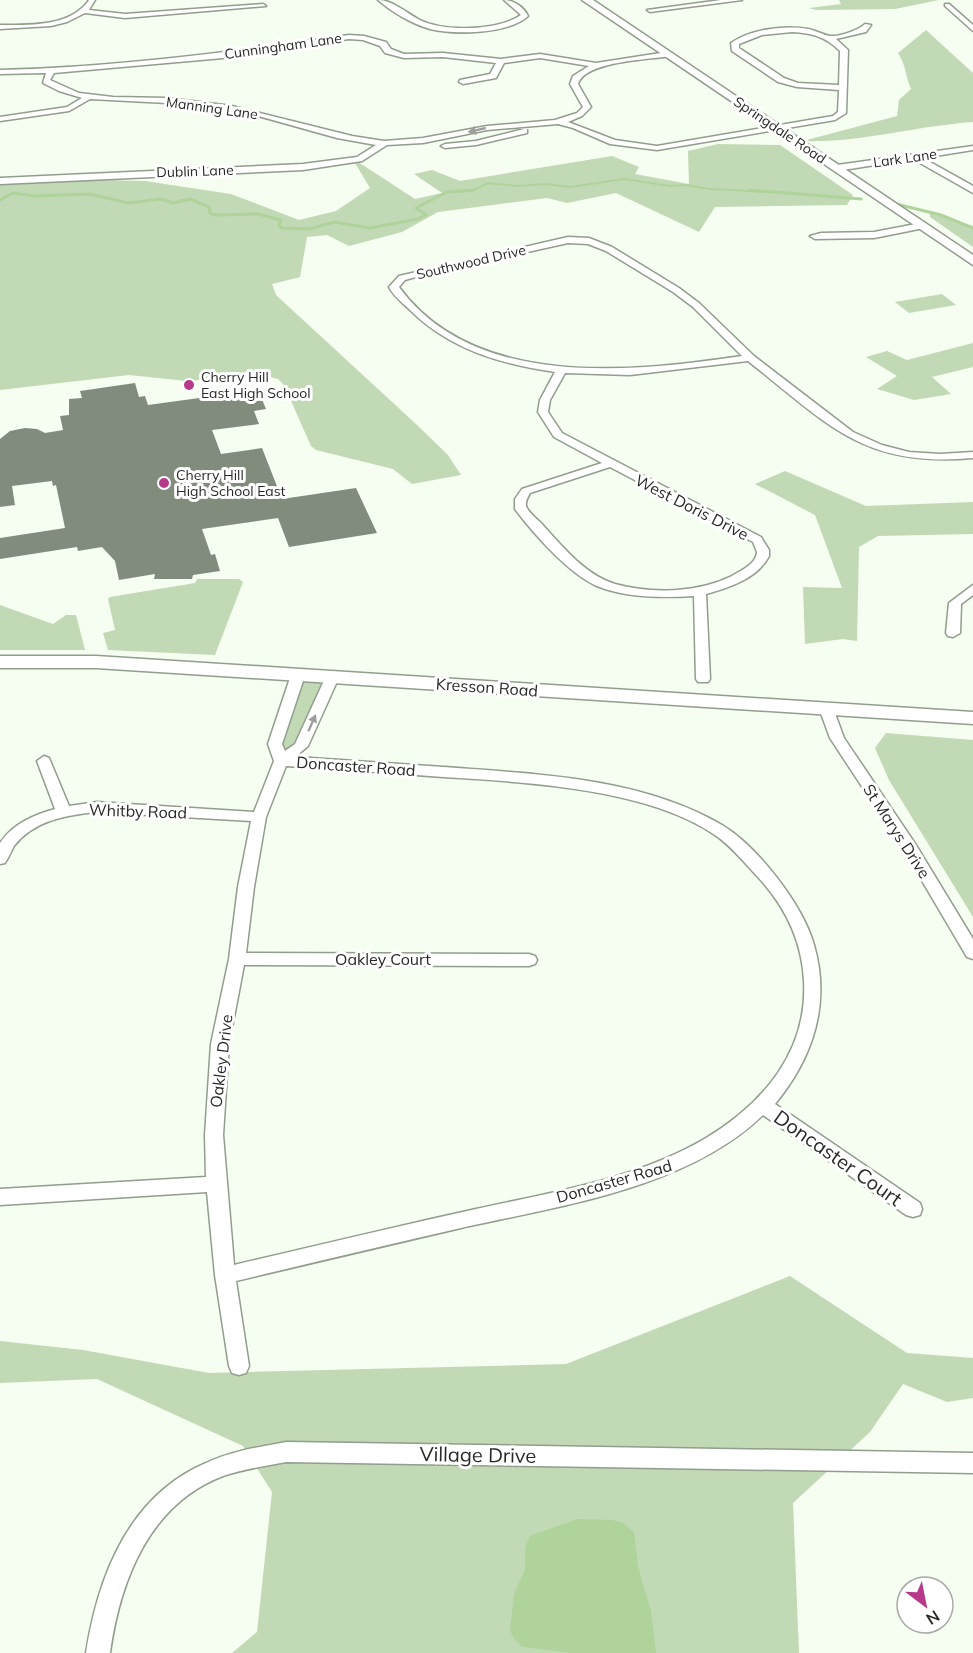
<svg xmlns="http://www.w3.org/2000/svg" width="973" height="1653" viewBox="0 0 973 1653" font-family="Mulish,sans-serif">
<rect width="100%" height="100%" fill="#f5fef1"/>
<path fill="#c2d9b5" d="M839 0H939L895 9 816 10 809 8 841 4Z
M926 30 973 73V122C916 126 860 143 803 141L897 116 899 100 911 89C905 75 906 65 898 53Z
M718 144 780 145 853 195 847 205 715 207 699 232 616 193 567 203 547 198 438 212 402 232 349 246 327 235 307 237 300 277 272 284 276 295 416 424 448 455 461 475 412 484 393 469 316 450 311 446 284 385 278 379 262 375 187 381 129 375 0 390V183L58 179 145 181 231 194 299 220 336 211 370 188 352 158 415 199 442 193 414 174 432 170 460 181 612 156 639 167 635 174 689 184 688 151Z
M930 212 973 226V247L930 217Z
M942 294 956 305 909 313 895 302Z
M973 343V367L932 377 951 394 914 400 877 389 897 376 866 357 887 351 907 360Z
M785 471 866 506 973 502V534L878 536 859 547 857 641 843 639 805 644 803 587 842 588 815 515 755 484Z
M197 579H239L243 582 215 655 108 650 103 633 115 630 108 599 110 597 195 583Z
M0 605 53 624 66 615H76L85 650H0Z
M298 675 332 677 301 746 281 761 275 744Z
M886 733 973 740V917L889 780 875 748Z
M790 1276 907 1353 973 1358V1398L947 1402 903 1384 870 1432 793 1503 799 1653H232L257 1632 272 1492 243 1446 97 1379 0 1383V1341L83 1350 209 1373 566 1364Z"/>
<path fill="#afd39b" d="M577 1519 613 1520 623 1523 634 1532 638 1567 651 1611 656 1653H571L523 1647 515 1640 510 1631 514 1594 525 1569V1548L530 1536Z"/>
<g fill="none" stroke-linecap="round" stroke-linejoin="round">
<path stroke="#afd39b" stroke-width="2" d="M452 192 472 191 488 183 517 186 546 184 570 187 624 179 670 186 685 185 709 189 768 192"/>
<path stroke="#afd39b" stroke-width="3" d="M749 190 861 199
M0 200 13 193 35 196 90 194 128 203 160 199 173 203 190 199 209 207 210 213 214 215 258 214 281 220 279 226 282 228 309 229 334 222 370 228 418 219 426 215 416 208 447 192 473 190
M896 204 941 215 973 228"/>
</g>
<path fill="#828c7d" d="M135 383 139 397 145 396 148 405 258 390 266 409 254 411 259 424 212 430 221 454 262 448 282 499 356 488 377 533 289 547 278 518 202 529 211 555 215 554 220 571 193 575 192 579H154L155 574 119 580 115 561 102 547 78 551 77 547 0 559V538L65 528 56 485 53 486 52 481 12 486 15 505 0 507V439L10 431 25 428 37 429 45 433 63 430 60 416 69 415V399L82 398 80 391Z"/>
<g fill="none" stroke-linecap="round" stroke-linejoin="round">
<defs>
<path id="street" d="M89 0H95L89 10 125 14 263 4 266 6 125 18 85 13 67 22 51 26 0 29V25C29 25 71 27 89 0Z
M378 0C393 0 406 13 420 20 444 32 498 31 521 15L504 0C513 0 524 7 528 16 509 34 455 35 430 29 412 24 392 12 378 0Z
M721 0H742L650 12 647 10Z
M945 4H949L973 25V31L945 6Z
M865 24 871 25 866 32 836 39 848 50 846 113 835 120 657 150 610 144 573 128 558 124 487 130 423 143 387 145 362 161 303 170 0 184V178L303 164 357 157 376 145 337 138 251 114 167 103 90 99 69 111 0 121V117L67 107 82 98 59 91 43 83 46 73 0 74V70C117 67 233 52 349 35L364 36 386 42 391 49 404 54 443 53 501 59 540 54 596 63 667 52 670 56C648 60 585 61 578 84L591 107 582 116 568 122 615 140 657 146 833 116 838 112 839 90 797 87 778 82 732 51 731 43C751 29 785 25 808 29 815 30 823 35 830 36 839 37 859 30 865 24ZM792 32C812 33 826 37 840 51L839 85 798 83 784 78 739 48V44L762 35ZM349 39 363 40 380 46 385 53 404 58 443 57 496 63 490 74 460 80 459 82 463 84 496 78 504 63 540 58 589 66 573 76 570 84 583 107 577 113 555 120 487 126 423 138 384 141 352 136 232 106 167 98 113 97 79 93 50 80 54 73 223 58Z
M524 129H527V133L476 145 445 148 441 146 445 144 476 141Z
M973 146V150L923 158 973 186V193L913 159 837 171 833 168 837 165Z
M921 223 924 224V228L874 238 815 239 810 236 821 233 874 232Z
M568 237 589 238 612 247 679 288 699 303 754 356 853 432 882 445 909 452 940 454 973 452V458C863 468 828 424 748 361L630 375 565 373 550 400 548 412 562 433 761 537 769 550V556C758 578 729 588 706 594L710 679 708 682H698L696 679 694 596C662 598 626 598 597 586 569 574 533 533 515 509V499L522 489 602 463 554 437 538 412 540 400 555 372C501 364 451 350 411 311 404 304 393 296 389 287L399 276ZM568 243 588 244 606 251 673 292 693 307 742 356C633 372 474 390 399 287L405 280 419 276ZM610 467 753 542 757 552C756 564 742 570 732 576 697 593 652 594 615 584 585 575 562 546 541 523 537 519 528 512 526 506 525 501 528 497 530 493Z
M973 585V595L961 604 960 633 953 637 948 636 946 633 949 603Z
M298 671 305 675 282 744 285 751 295 744 327 674H337L339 677 308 746 295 757C345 760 395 764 444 767 536 774 640 777 722 825 757 846 803 905 814 945 831 1004 813 1058 775 1104L920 1203 922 1209 920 1215 913 1217 906 1215 763 1115C688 1188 560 1206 461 1228 386 1245 311 1263 236 1281L249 1366 246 1373 239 1375 232 1373 229 1366 215 1275 207 1192 0 1205V1189L206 1177 205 1135 211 1044 229 959 238 887 251 821 97 812C67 815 34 820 14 846 11 851 9 857 5 863L0 864V843C13 824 33 815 55 809L37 761 44 756 49 758 69 806 97 802 254 812 274 761 268 744 291 675ZM286 766C338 769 391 773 443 777 524 782 647 788 715 835 731 846 744 862 757 876 785 906 802 940 804 981 808 1051 763 1104 706 1138 637 1179 553 1192 476 1209 395 1227 314 1246 234 1265L223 1135 229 1044 244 965 529 966 535 964 537 960 535 956 529 954 246 953 254 887 266 817Z
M826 704 833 708 844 738 916 845 973 939V959L967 957 905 852 830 738 819 708Z
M286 1442 973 1453V1473L286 1462C265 1466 243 1469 223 1476 149 1504 120 1581 110 1653H86C98 1576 129 1496 206 1463 232 1451 259 1447 286 1442Z"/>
<path id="secondary" d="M582 0H593L973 255V265Z
M0 656H96L973 712V724L96 668H0Z"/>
</defs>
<use href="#street" stroke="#929d8d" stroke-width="3"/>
<use href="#secondary" stroke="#929d8d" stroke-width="3"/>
<use href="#street" fill="#fff" fill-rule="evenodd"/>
<use href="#secondary" fill="#fff" fill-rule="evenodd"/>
</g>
<defs><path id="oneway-solid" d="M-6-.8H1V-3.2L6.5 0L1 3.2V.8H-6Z" transform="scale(1.5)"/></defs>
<g fill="#9d9f9c">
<use href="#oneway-solid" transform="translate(477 130) rotate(167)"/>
<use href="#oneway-solid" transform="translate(312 723) rotate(-66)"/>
</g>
<g fill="#b6398a" stroke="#fff" stroke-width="2">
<circle cx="189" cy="385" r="6"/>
<circle cx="164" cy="483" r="6"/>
</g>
<g text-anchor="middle" stroke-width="6" stroke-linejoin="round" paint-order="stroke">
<g font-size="14" fill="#262a24" stroke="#fff">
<text transform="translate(283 46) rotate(-8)" y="5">Cunningham Lane</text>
<text transform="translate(212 108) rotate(8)" y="5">Manning Lane</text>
<text transform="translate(780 130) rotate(34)" y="5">Springdale Road</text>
<text transform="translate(905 158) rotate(-8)" y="5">Lark Lane</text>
<text transform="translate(195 171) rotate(-2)" y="5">Dublin Lane</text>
<text transform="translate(471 262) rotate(-13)" y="5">Southwood Drive</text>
</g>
<g font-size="14" fill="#262a24" stroke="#fff" text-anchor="start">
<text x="201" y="382">Cherry Hill<tspan x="201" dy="16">East High School</tspan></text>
<text x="176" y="480">Cherry Hill<tspan x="176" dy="16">High School East</tspan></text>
</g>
<g font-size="16" fill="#262a24" stroke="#fff">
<text transform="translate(692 507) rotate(27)" y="6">West Doris Drive</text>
<text transform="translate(487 687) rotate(4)" y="6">Kresson Road</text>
<text transform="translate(356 766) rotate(4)" y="6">Doncaster Road</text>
<text transform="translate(138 811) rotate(2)" y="6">Whitby Road</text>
<text transform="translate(897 831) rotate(57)" y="6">St Marys Drive</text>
<text x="383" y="965">Oakley Court</text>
<text transform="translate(221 1061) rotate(-83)" y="6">Oakley Drive</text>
<text transform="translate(614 1181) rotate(-16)" y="6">Doncaster Road</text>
</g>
<g font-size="20" fill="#262a24" stroke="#fff">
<text transform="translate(838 1158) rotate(35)" y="7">Doncaster Court</text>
<text transform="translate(478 1455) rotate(1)" y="7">Village Drive</text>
</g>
</g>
<g transform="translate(925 1605) rotate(148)"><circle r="28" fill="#ffffff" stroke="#a8aaa7" stroke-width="1.5"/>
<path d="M0-4.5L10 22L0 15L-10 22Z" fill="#b6398a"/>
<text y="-9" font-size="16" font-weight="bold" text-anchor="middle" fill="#262a24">N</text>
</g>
</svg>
